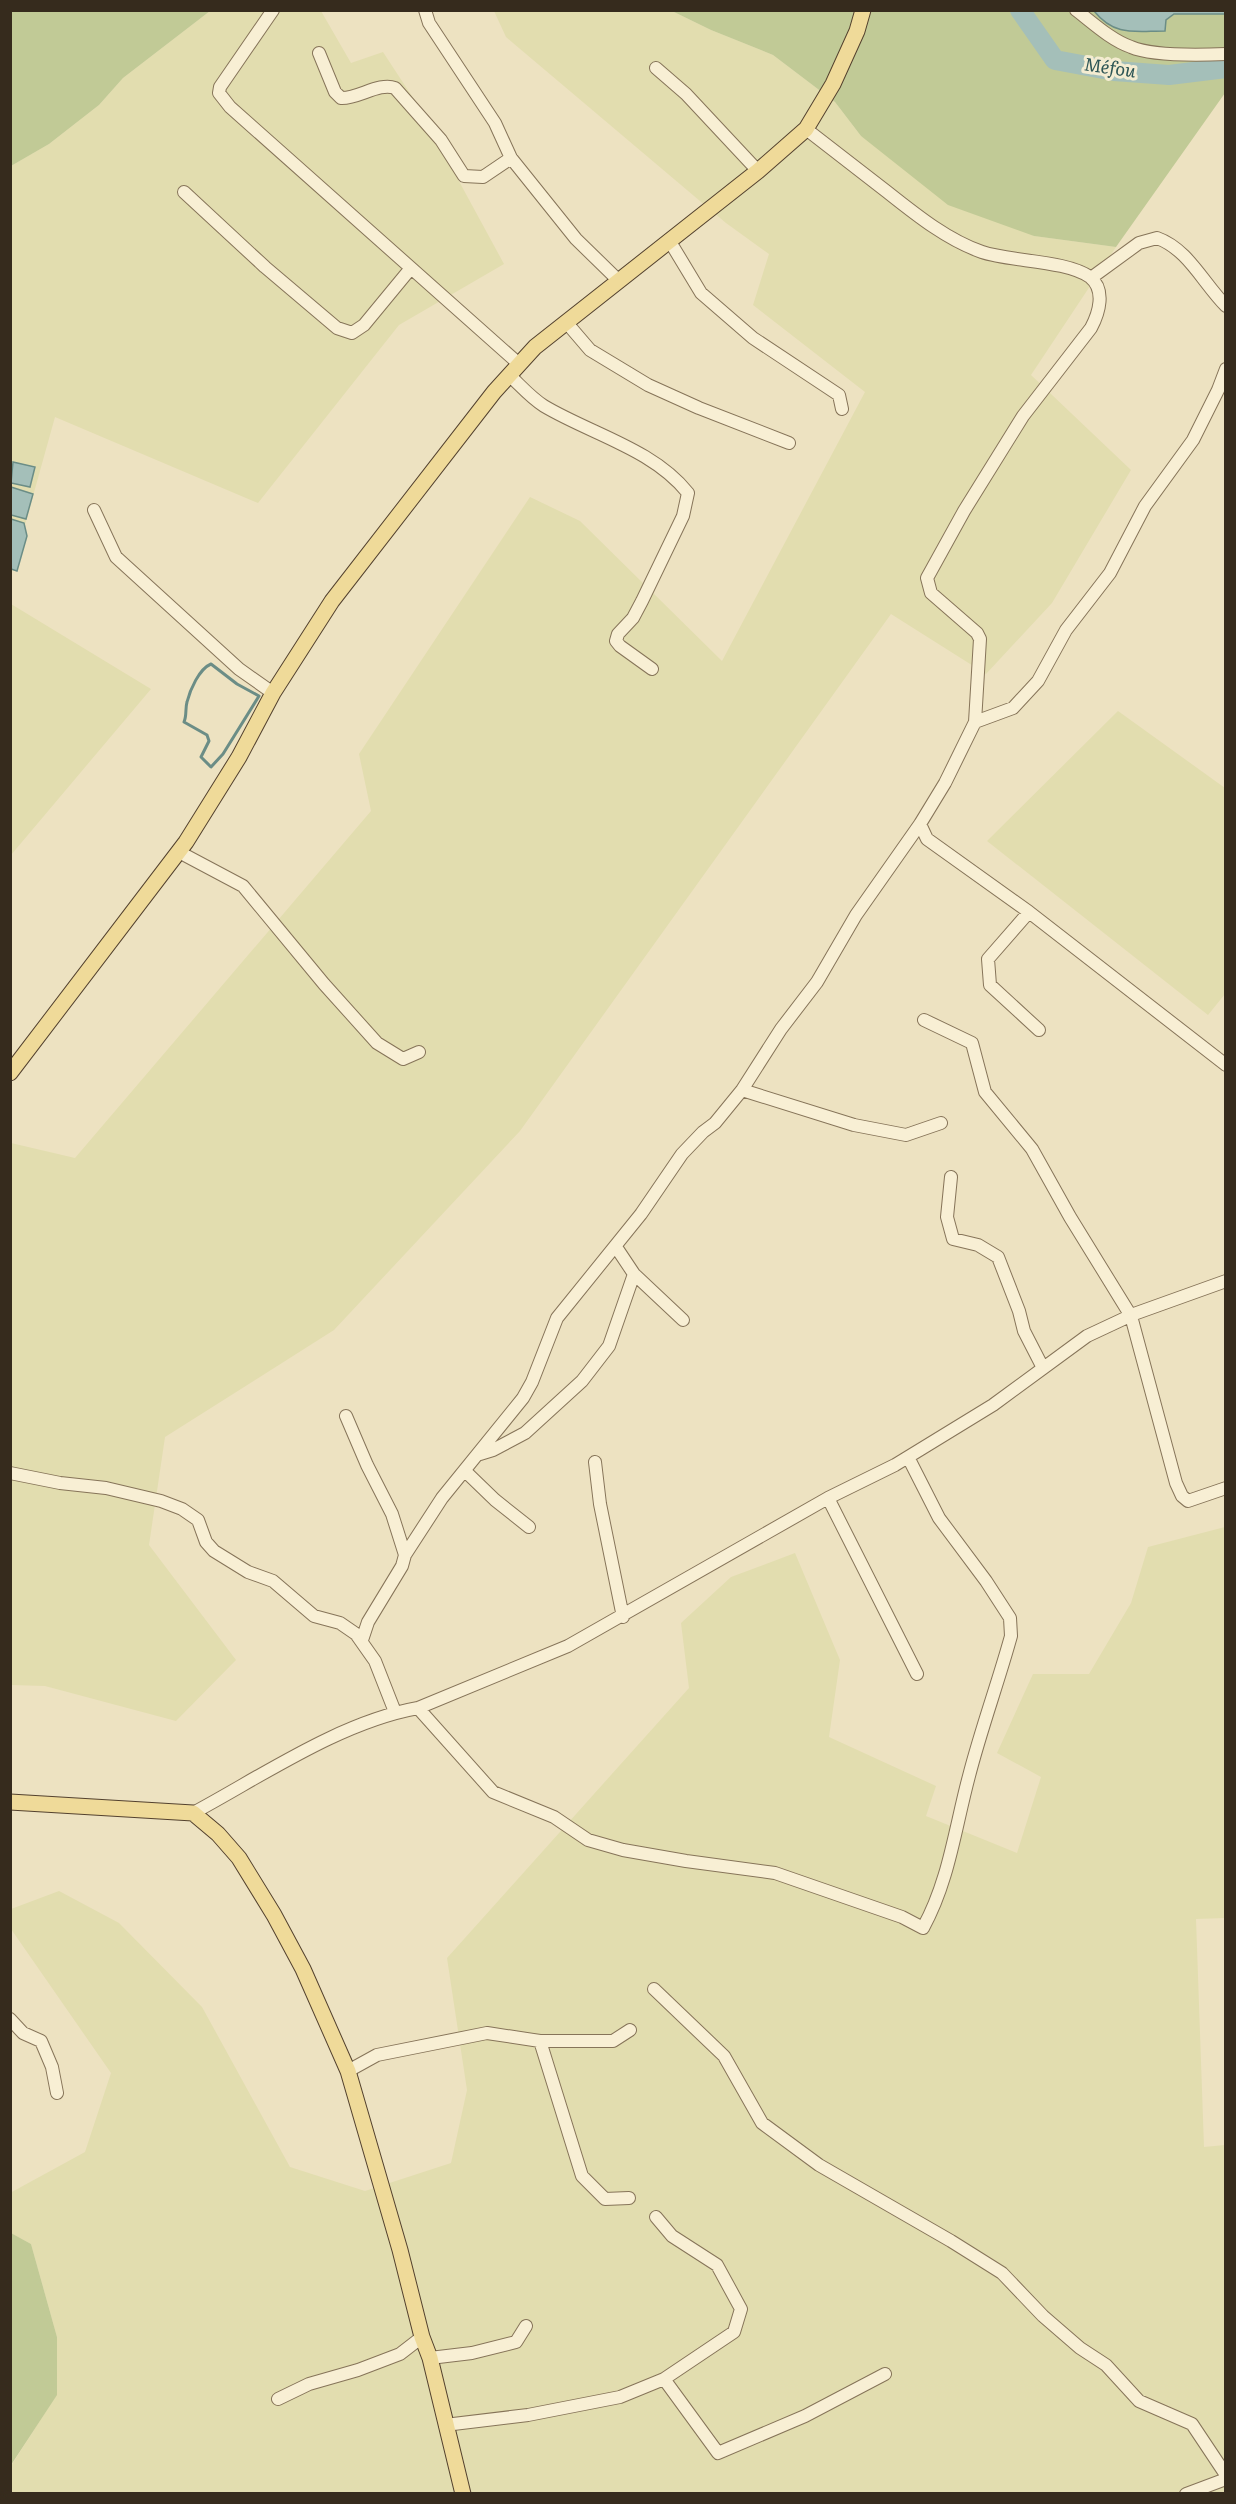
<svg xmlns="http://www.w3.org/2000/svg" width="1236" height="2504" viewBox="0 0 1236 2504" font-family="Literata,serif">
<rect width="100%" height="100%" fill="#ede2c1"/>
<path fill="#e2ddaf" d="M210 11H321L351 63 383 52 417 104 504 264 399 325 258 503 55 417 11 575V166L49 144 99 105 123 78Z
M494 11H672L711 30 773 55 835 102 861 136 1034 236 1116 247 1031 375 1131 470 1052 603 986 674 891 614 520 1131 334 1330 165 1437 149 1545 236 1660 176 1721 45 1686 11 1685V1143L75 1158 371 811 359 754 530 497 580 521 722 661 865 392 753 305 769 254 726 223 506 37Z
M11 604 151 689 11 855Z
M1118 711 1225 788V994L1208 1015 987 841Z
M1225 1527V1918L1196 1919 1204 2147 1225 2145V2493H11V2466L57 2394V2337L31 2244 11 2233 10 2193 85 2152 111 2073 11 1929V1909L59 1891 119 1923 202 2007 290 2167 365 2191 451 2163 467 2090 447 1958 689 1688 681 1623 731 1577 795 1553 840 1660 829 1737 936 1786 926 1816 1017 1853 1041 1777 997 1753 1033 1674H1089L1131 1603 1148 1547Z"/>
<path fill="#c1ca96" d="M11 10H210V11L123 78 99 105 49 144 11 166Z
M1094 10C1115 37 1135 31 1165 31L1166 20 1174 14H1225V93L1116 247 1034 236 948 205 861 136 835 102 773 55 711 30 672 11Z
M11 2233 31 2244 57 2337V2395L11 2465Z"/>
<path fill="#a4bfb9" stroke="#6b8d86" stroke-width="1.5" d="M1225 10V14H1174L1166 20 1165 31C1135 31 1115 37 1094 11Z
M13 462 35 467 30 487 11 483Z
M11 487 33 494 26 519 11 515Z
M11 519 24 523 27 536 17 571 11 569Z"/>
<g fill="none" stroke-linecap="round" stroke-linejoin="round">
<path stroke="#6b8d86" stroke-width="3" d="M211 664 237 684 259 696 223 754 211 767 201 757 209 741 207 735 184 722C187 715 185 709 187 702 190 690 199 669 211 664Z"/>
<path stroke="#a4bfb9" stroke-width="20" d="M1020 10 1055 60 1114 71 1169 75 1226 68"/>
<defs>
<path id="minor" d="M273 10 220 87 219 93 230 107 519 364
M425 10 429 23 495 123 511 158 576 239 618 280
M1076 10C1093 23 1111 40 1131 47 1152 56 1202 55 1226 54
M319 53 335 92 341 98C358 99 379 82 395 88L441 140 464 176 483 177 511 158
M656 68 686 94 758 171
M184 192 265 267 337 328 352 333 364 325 411 268
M669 240 701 293 753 338 839 395 842 409
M1091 278 1139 243 1157 238C1188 249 1203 283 1226 306
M566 322 590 350 648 385 699 408 789 443
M509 375C520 385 531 398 544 406 591 434 653 449 688 493L683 516 642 601 633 618 618 634 616 641 620 646 652 669
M94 510 116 557 239 669 273 693
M975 722 1013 708 1038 681 1066 630 1110 573 1145 506 1193 440 1218 390 1226 369
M920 824 927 839 1029 912 1226 1065
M179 852 243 886 324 984 377 1043 403 1059 419 1052
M1029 912 988 959 990 985 1039 1030
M924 1020 972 1043 985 1092 1032 1149 1070 1217 1131 1316 1176 1483 1182 1496 1188 1501 1226 1488
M742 1090 854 1125 906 1135 941 1123
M951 1177 947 1217 953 1239 978 1245 998 1257 1019 1311 1024 1331 1043 1368
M616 1247 634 1274 683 1320
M346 1416 367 1465 392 1514 405 1555 402 1566 368 1622 362 1640
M480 1454 493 1450 525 1433 582 1381 609 1346 634 1274
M595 1462 600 1504 623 1617
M465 1471 495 1500 529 1527
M10 1473 60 1483 106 1488 161 1501 182 1509 198 1520 206 1542 214 1551 248 1572 273 1581 314 1616 340 1623 356 1634 375 1661 395 1712
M828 1498 917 1674
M405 1555 442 1498 523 1398 532 1382 557 1318 641 1214 682 1154 703 1132 715 1123 742 1090 781 1029 817 982 856 915 920 824 945 783 975 722 980 639 977 633 931 593 927 578 964 511 1023 416 1091 328C1099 313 1106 290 1090 277 1065 260 1012 262 982 252 947 240 915 214 886 191 859 170 832 149 806 129
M418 1708 493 1792 554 1817 588 1840 623 1850 686 1861 775 1873 902 1917 923 1928C949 1881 955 1828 969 1776 981 1729 998 1683 1011 1636L1010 1618 986 1581 939 1518 908 1457
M193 1813C262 1776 340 1722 418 1708L568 1646 828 1498 895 1465 993 1405 1087 1336 1134 1314 1226 1281
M654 1989 724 2056 762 2123 819 2165 951 2241 1002 2273 1043 2316 1080 2348 1106 2365 1139 2401 1192 2424 1226 2475
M10 2019 23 2033 41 2041 52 2067 57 2093
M540 2041 582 2176 605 2199 629 2198
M348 2071 377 2055 487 2033 540 2041H613L630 2030
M430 2358 472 2353 516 2342 526 2326
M664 2379 718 2453 805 2416 885 2374
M278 2399 309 2384 358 2370 400 2354 422 2337
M445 2425 528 2415 620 2397 664 2379 734 2332 741 2309 717 2265 672 2236 656 2217
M1186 2494 1226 2479"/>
<path id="major" d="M10 1073 186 842 239 757 273 693 332 601 494 392 535 347 758 171 806 129 833 84 857 31 863 10
M10 1802 193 1813 218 1834 239 1858 274 1915 303 1969 348 2071 400 2250 422 2337 430 2358 463 2494"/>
</defs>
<use href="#minor" stroke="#867459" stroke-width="14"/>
<use href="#major" stroke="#53412e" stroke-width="17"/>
<use href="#minor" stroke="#f8efd4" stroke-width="12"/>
<use href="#major" stroke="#efda99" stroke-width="15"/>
</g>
<g text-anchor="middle" stroke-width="6" stroke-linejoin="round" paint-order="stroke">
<g font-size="18" font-style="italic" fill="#2d5555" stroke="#f4ecd1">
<text transform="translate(1110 68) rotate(8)" y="6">Méfou</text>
</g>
</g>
<rect width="1236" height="2504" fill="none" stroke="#362b1d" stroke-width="24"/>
</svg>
